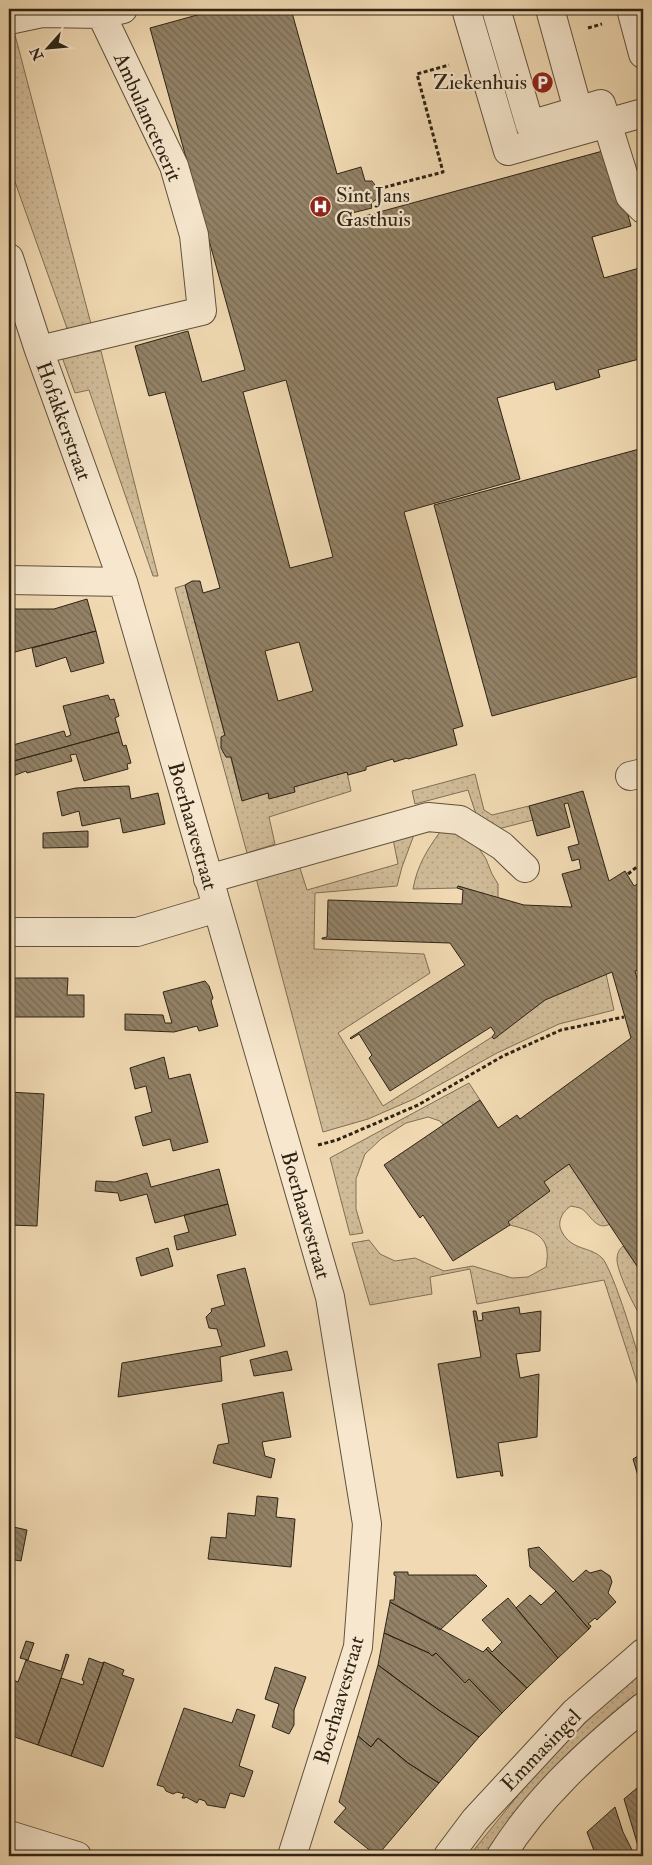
<svg xmlns="http://www.w3.org/2000/svg" width="652" height="1865" viewBox="0 0 652 1865" font-family="'IM FELL Double Pica',serif">
<defs>
<pattern id="grass-dots" width="8" height="8" patternUnits="userSpaceOnUse" patternTransform="scale(1.25)"><rect width="8" height="8" fill="#d0bb98"/><path d="M2 2h.1M6 6h.1" fill="none" stroke="#b3a082" stroke-width="1.8" stroke-linecap="round"/></pattern>
<pattern id="building-back-hatch" width="6" height="6" patternUnits="userSpaceOnUse" patternTransform="scale(1.25)"><rect width="6" height="6" fill="#938267"/><path d="M-1 5l2 2M0 0l6 6M5-1l2 2" fill="none" stroke="#786a54"/></pattern>
</defs>
<rect width="100%" height="100%" fill="#f1dab3"/>
<filter id="stains"><feTurbulence type="fractalNoise" baseFrequency=".004" numOctaves="4"/><feColorMatrix values="0 0 0 0 .2 0 0 0 0 .09 0 0 0 0 .02 0 0 0 .5 -.17"/></filter>
<radialGradient id="worn" r=".72"><stop offset=".6" stop-color="#630" stop-opacity="0"/><stop offset="1" stop-color="#630" stop-opacity=".3"/></radialGradient>
<path fill="url(#grass-dots)" stroke="#7f6f56" d="M15 35 91 324 68 331 9 165V37Z
M101 351 158 576H153L89 390 75 393 62 357Z
M185 585 242 800 347 772 351 791 269 817 275 844 247 853 175 588Z
M475 774 484 810 492 815 529 806 533 820 498 829 476 814 468 790 415 804 412 791Z
M415 832 402 867 397 886 315 893 314 949 424 954 430 973 338 1033 383 1106 492 1037 493 1038 545 999 606 974 614 1010 559 1024 497 1053 414 1099 368 1119 323 1132 256 878 299 865 307 890 398 864 393 839Z
M440 832 458 833 474 841 486 859 492 874 498 884V899L458 886 457 888 413 889C417 866 427 850 440 832Z
M469 1083 480 1100 443 1125 440 1121 428 1117 406 1123 381 1139 365 1154 356 1179V1209L363 1233 350 1235 330 1158Z
M569 1164 610 1224C595 1232 590 1212 580 1208 577 1207 574 1207 571 1206 563 1211 556 1222 562 1232 572 1251 590 1246 602 1258 612 1267 642 1362 643 1378 644 1385 643 1393 643 1401L604 1280 477 1304 470 1269 430 1277 432 1294 370 1305 352 1243 369 1240 380 1254 395 1261 415 1258 444 1271 473 1266 512 1278 528 1277 546 1267C552 1236 536 1232 510 1225L508 1222 543 1182Z
M623 1246 643 1274V1319C635 1310 617 1271 617 1260 617 1253 619 1250 623 1246Z
M643 1668V1693L633 1701 488 1856H469L527 1784 567 1740Z"/>
<path fill="url(#building-back-hatch)" stroke="#2e2315" fill-rule="evenodd" d="M219 9H291L337 174 361 167 365 181H372L378 189 377 199 371 203 372 208 348 214 350 220 610 149 631 226 592 237 604 278 643 267V358L598 370 600 377 556 390 554 382 497 398 520 479 404 512 463 726 453 729 457 745 408 759 407 758 394 762 393 759 366 767V770L348 775 347 772 294 787 295 792 269 799 268 793 242 801 231 757H226L221 748V737L225 735 185 585 192 581H200L203 593 220 588 165 392 149 396 135 346 188 331 202 382 245 370 150 28ZM286 380 333 557 290 568 243 392ZM299 642 313 691 278 701 265 651Z
M643 448V675L492 716 434 505Z
M87 599 96 631 11 653 9 609H54Z
M9 609 11 660H9Z
M96 631 104 663 71 672 66 657 36 667 32 648Z
M108 695 110 700 114 699 119 716 115 718 119 732 10 762 9 746 64 731 66 737 71 735 63 706Z
M119 732 123 746 126 745 131 763 127 764 128 769 84 781 76 754 70 755 72 761 27 773 26 771 13 776 10 762Z
M129 786 131 799 158 793 165 824 123 833 120 818 82 826 79 811 62 816 57 792 76 788Z
M583 791 609 881 625 871 634 886 643 881V968L635 971 643 999V1275L569 1164 544 1182 550 1191 508 1222 510 1225 453 1261 423 1215 420 1218 384 1165 480 1100 498 1128 517 1115 520 1119 631 1038 612 972 545 1000 494 1039 492 1037 495 1033 491 1027 390 1091 369 1058 372 1055 359 1034 351 1039 350 1038 465 965 450 943 322 939V938L327 937 328 900 462 904 463 890 457 888 458 886 524 905 572 907 562 874 581 869 579 859 572 861 568 847 579 844 568 803 564 804 570 827 537 836 529 806Z
M88 831V847L43 848V833Z
M9 978H68L67 995H84V1017H9Z
M205 981 209 986 213 998 211 1001 218 1026 199 1031 197 1026 174 1032 125 1030V1014L163 1015 165 1023H172L163 992Z
M164 1057 169 1079 190 1074 208 1142 173 1151 170 1139 143 1146 135 1117 152 1112 146 1086 135 1089 130 1068Z
M9 1092 44 1094 37 1226 9 1225V1233Z
M219 1169 228 1204 155 1223 147 1194 120 1201 118 1193 95 1191 96 1181 115 1182 147 1173 151 1187Z
M228 1204 236 1235 177 1250 174 1236 189 1232 184 1215Z
M168 1248 173 1266 141 1276 136 1258Z
M245 1268 265 1346 220 1357 222 1381 118 1397 122 1363 222 1346 217 1329 209 1328 206 1317 212 1311 211 1309 225 1305 217 1275Z
M519 1307 520 1314 541 1311 540 1351 516 1354 520 1378 539 1374 537 1437 498 1443 503 1476H501L500 1471 457 1478 438 1364 481 1357 473 1311H476L478 1321 483 1320 482 1313Z
M287 1351 292 1370 254 1376 250 1360Z
M283 1392 291 1437 262 1442 265 1456 275 1459 271 1478 213 1463 218 1445 229 1443 222 1404Z
M643 1453V1493L633 1459Z
M257 1496 278 1498 276 1517 295 1519 291 1567 208 1559 211 1537 226 1538 228 1513 255 1516Z
M9 1526 27 1530 21 1561 9 1559Z
M539 1547 573 1582 586 1570 590 1573 601 1570 610 1576 612 1582 608 1593 616 1602 597 1620 595 1618 588 1624 591 1626 589 1629 556 1591 530 1567 528 1549Z
M394 1572H408V1575H476L487 1586 440 1630 390 1602V1600H394L396 1576 394 1575Z
M556 1591 589 1629 558 1658 516 1608 530 1595 541 1605Z
M508 1598 558 1658 527 1688 486 1649 488 1647 492 1652 502 1642 482 1620Z
M390 1602 483 1652 486 1649 527 1688 502 1713 469 1679 465 1683 436 1653 432 1656 429 1653 384 1633Z
M384 1633 429 1653 432 1656 436 1653 465 1683 469 1679 502 1713 479 1737 440 1711 378 1665Z
M26 1641 34 1643 28 1660 20 1658Z
M66 1654 69 1655 38 1745 9 1735V1712L11 1706H9V1692L13 1680 18 1682 26 1660 61 1671Z
M89 1658 102 1663 104 1662 71 1756 38 1745 61 1678 83 1685 84 1681 82 1680Z
M104 1662 124 1670 122 1675 134 1679 103 1767 71 1756Z
M378 1665 440 1711 479 1737 439 1783 408 1763 378 1738 371 1747 358 1736Z
M275 1667 306 1677 294 1710V1725L289 1734 272 1727 279 1704 265 1699Z
M184 1708 232 1723 237 1709 255 1715 239 1766 253 1771 244 1797 230 1793 225 1808 207 1805 205 1801 199 1799 197 1803 186 1797 185 1798H182L184 1794 177 1792 173 1794 166 1791 164 1787 157 1785Z
M358 1736 371 1747 378 1738 408 1763 439 1783 377 1856 334 1822 346 1808 339 1802Z
M643 1783V1856H641L624 1799Z
M615 1807 623 1832 635 1856H596L587 1832Z"/>
<g fill="none" stroke-linecap="round" stroke-linejoin="round">
<defs>
<path id="minor" d="M466 9 508 151 643 113
M496 9 530 125 601 104 630 196 643 209
M550 9 583 128
M631 9 643 54
M9 20 42 13 101 14 123 9
M9 258 39 350 123 582 330 1297 367 1524 358 1647 292 1856
M39 350 202 311 194 235 174 166 101 14
M9 580 123 582
M630 776 643 773
M208 879 428 817 460 820 502 846 525 868
M9 932H137L217 908
M9 1835 77 1856
M448 1856 475 1820 575 1712 643 1653
M501 1856C537 1798 590 1750 643 1707"/>
</defs>
<use href="#minor" stroke="#5f513c" stroke-width="30"/>
<path stroke="#2e2315" stroke-width="3" stroke-dasharray="4 2.5" stroke-linecap="butt" d="M588 28 602 24
M378 189 443 172 417 74 449 65
M628 874 643 862
M318 1145 337 1140 418 1105 503 1056 561 1030 624 1017"/>
<use href="#minor" stroke="#f6e7ce" stroke-width="28"/>
</g>
<defs>
<symbol id="parking-disc" viewBox="-11 -11 22 22"><circle r="9.5" fill="#8f2418" stroke="#f6e7ce"/><path d="M-3.5-5.5H1a3.5 3.5 0 0 1 0 7H-1V5.5H-3.5ZM-1-3.4V-.6H.8a1.4 1.4 0 0 0 0-2.8Z" fill="#fff"/></symbol>
<symbol id="hospital-disc" viewBox="-11 -11 22 22"><circle r="9.5" fill="#8f2418" stroke="#f6e7ce"/><path d="M-5-5h3v3.5h4V-5h3V5h-3V1.5h-4V5h-3Z" fill="#fff"/></symbol>
</defs>
<g fill-rule="evenodd">
<use href="#parking-disc" x="530" y="70" width="25" height="25"/>
<use href="#hospital-disc" x="308" y="194" width="25" height="25"/>
</g>
<g text-anchor="middle" stroke-width="4.5" stroke-linejoin="round" paint-order="stroke">
<g font-size="21" fill="#2e2315" stroke="#f6e7ce" text-anchor="end">
<text x="527" y="89">Ziekenhuis</text>
<text x="336" y="202" text-anchor="start">Sint Jans<tspan x="336" dy="24">Gasthuis</tspan></text>
</g>
<g font-size="21" fill="#2e2315" stroke="#f6e7ce">
<text transform="translate(148 117) rotate(66)" y="7">Ambulancetoerit</text>
<text transform="translate(64 421) rotate(70)" y="7">Hofakkerstraat</text>
<text transform="translate(193 826) rotate(74)" y="7">Boerhaavestraat</text>
<text transform="translate(306 1215) rotate(74)" y="7">Boerhaavestraat</text>
<text transform="translate(339 1700) rotate(-74)" y="7">Boerhaavestraat</text>
<text transform="translate(541 1750) rotate(-46)" y="7">Emmasingel</text>
</g>
</g>
<rect width="652" height="1865" fill="none" stroke="#f1dab3" stroke-width="30"/>
<rect x="10" y="10" width="632" height="1845" fill="none" stroke="#2e2315" stroke-width="2.5"/>
<rect x="15" y="15" width="622" height="1835" fill="none" stroke="#2e2315"/>
<g transform="translate(48 48) rotate(243)" stroke="#f6e7ce" stroke-width="4" paint-order="stroke">
<path d="M0-4L9 19L0 12L-9 19Z" fill="#2e2315"/>
<text y="-8" font-size="14" font-weight="bold" text-anchor="middle" fill="#2e2315">N</text>
</g>
<rect width="100%" height="100%" filter="url(#stains)"/>
<rect width="100%" height="100%" fill="url(#worn)"/>
</svg>
